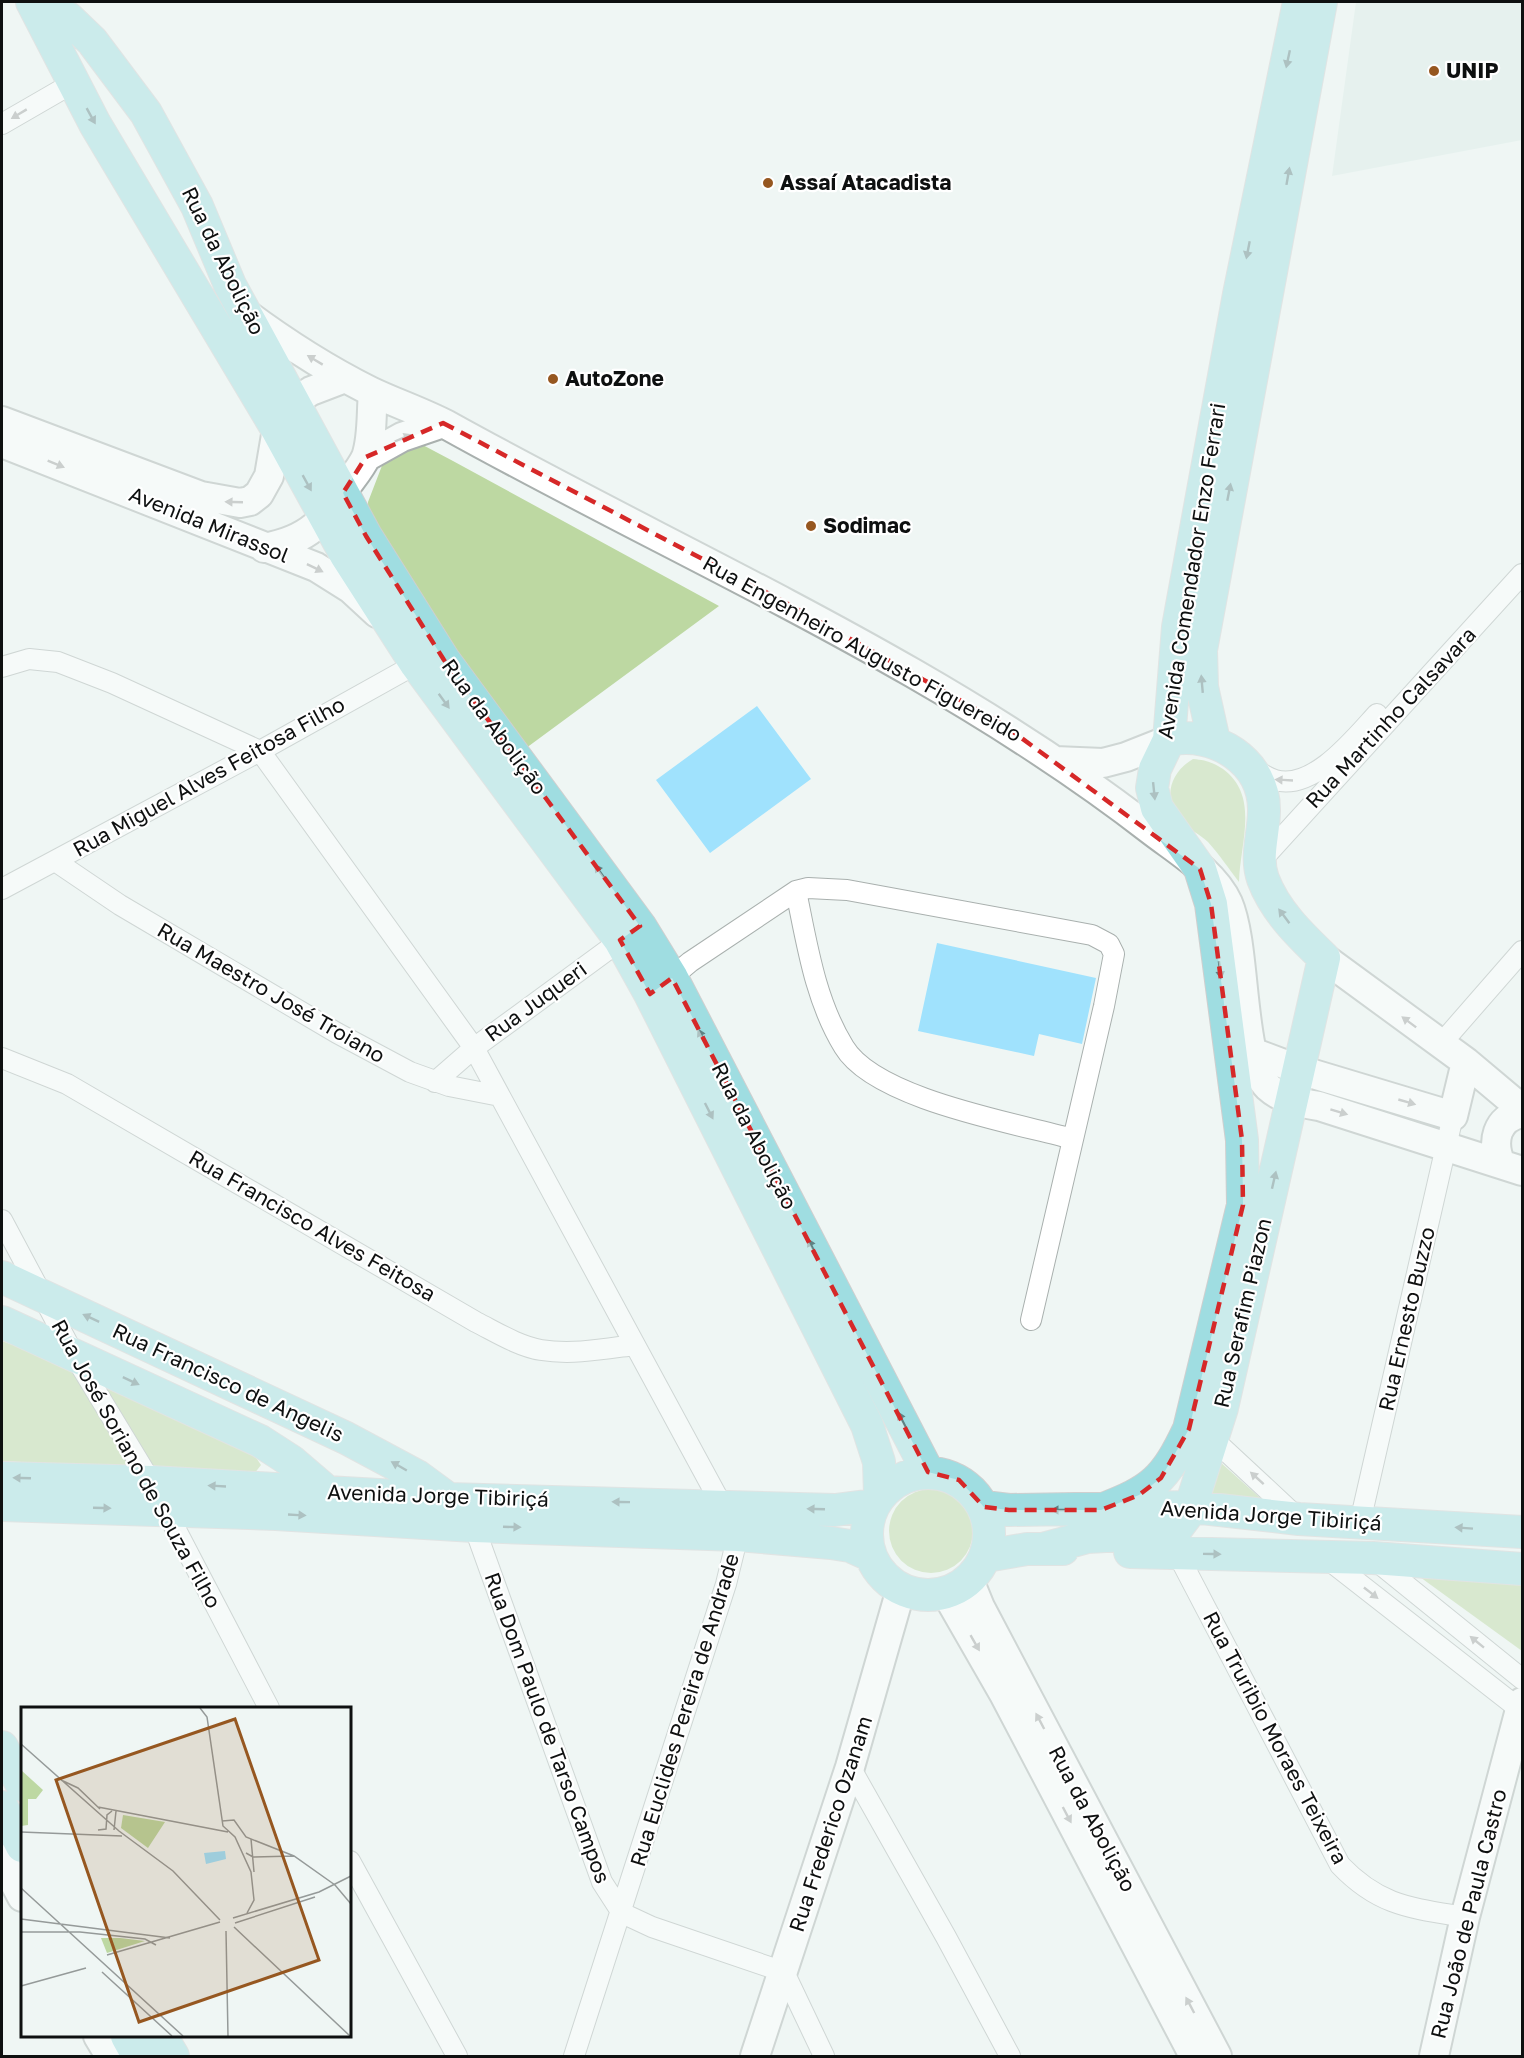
<svg xmlns="http://www.w3.org/2000/svg" width="1524" height="2058" viewBox="0 0 1524 2058" font-family="'Golos Text',sans-serif">
<rect width="100%" height="100%" fill="#eff6f4"/>
<path fill="#dcece7" d="M1356 2H1522V140L1332 176Z"/>
<path fill="#bdd8a2" d="M419 443 453 461 719 606 518 754 369 534 368 502 383 463Z
M1193 759C1205 760 1212 762 1223 769 1260 796 1240 843 1239 882 1229 869 1219 854 1208 842 1200 834 1189 830 1182 822 1162 800 1169 773 1193 759Z
M2 1341 75 1368 255 1456 261 1465 254 1474 2 1461Z
M1210 1453 1268 1505 1199 1497Z
M889 1531a42 42 0 1 1 84 0a42 42 0 1 1-84 0Z
M1413 1572 1522 1579V1651Z"/>
<path fill="#a0e2fd" d="M757 706 811 779 710 853 656 780Z
M937 943 1096 978 1082 1044 1039 1034 1034 1056 918 1031Z"/>
<g fill="none" stroke-linecap="round" stroke-linejoin="round">
<defs>
<path id="street" d="M2 124 73 83
M2 667 29 659 58 662 112 683 260 751 474 1048 738 1535 726 1584 574 2056
M1250 767C1258 771 1267 778 1275 780 1313 791 1354 739 1377 714
M55 861 120 905 337 1033 410 1072 449 1086 500 1096
M1259 863 1522 574
M2 889 260 751 416 664
M796 891C807 944 815 1000 844 1047 875 1099 1015 1123 1073 1139
M665 983 690 962 796 891 808 888 847 890 1092 935 1109 944 1114 954 1104 1006 1031 1320
M1440 1045 1522 951
M2 1058 67 1084 476 1322C496 1332 518 1346 541 1350 572 1355 604 1349 634 1345
M435 1082 474 1048 628 935
M2 1220 74 1355 151 1482 269 1708
M1213 1439 1299 1519
M1360 1522 1453 1116
M474 1526 602 1882 622 1913 652 1927 784 1972 824 2056
M1177 1553 1340 1865C1379 1906 1411 1908 1465 1917
M1325 1557 1522 1711
M1375 1560 1522 1679
M850 1767 946 1937 1010 2056
M350 1861 457 2056"/>
<path id="secondary" d="M245 313C284 342 326 369 370 391 395 403 422 412 447 425 684 557 937 664 1152 831 1178 851 1214 872 1228 903 1247 947 1239 1059 1268 1087 1282 1100 1301 1103 1319 1106L1522 1171
M2 421 201 496 240 503 250 501 259 494 269 476 277 429 295 401 311 391 345 378
M2 443 316 567 351 589 377 613
M366 457 402 437 443 423
M264 548C309 540 325 521 348 484 354 476 362 466 366 457 373 438 371 412 373 393
M1055 761 1103 763 1126 757 1169 740
M1324 958 1466 1062 1522 1109
M1252 1052 1300 1070 1453 1116 1466 1062
M1501 1164C1491 1142 1496 1118 1522 1113
M969 1580 980 1607 1217 2056
M946 1593 1004 1694 1194 2056
M2 1859 22 1897
M98 2036 110 2056
M755 2056 850 1767 901 1589
M1434 2056 1465 1917 1522 1702"/>
<path id="primary" d="M32 2 95 124 277 429 346 555 416 664 620 940 650 994 867 1425 879 1462 880 1494
M36 8 68 18 92 41 146 113 197 206 230 285 366 536 444 660 640 926 672 978 928 1472
M1214 741 1202 687 1201 650 1321 2
M2 1277 346 1438 417 1476 447 1498
M2 1322 260 1441 291 1461 326 1491 327 1497
M867 1534a61 61 0 1 1 122 0a61 61 0 1 1-122 0Z
M2 1478 151 1482 448 1499 835 1510 874 1505
M2 1505 276 1514 474 1526 738 1535 831 1543 850 1546 870 1555
M984 1507 1009 1510 1192 1507 1299 1519 1522 1532
M1101 1510C1153 1490 1165 1480 1189 1429L1243 1205 1242 1140 1211 904 1200 869 1157 808 1152 788 1155 769 1169 740 1178 627 1239 294 1299 2
M1043 1549 1087 1537 1163 1533 1177 1528 1189 1512 1222 1408 1324 958C1300 935 1275 911 1263 879 1255 857 1264 834 1264 811 1265 761 1214 730 1169 740
M1130 1552 1373 1558 1522 1569
M986 1556 1027 1549H1063
M2 1747 22 1785
M2 1807 22 1846
M127 2036 138 2056
M161 2036 173 2056"/>
</defs>
<use href="#street" stroke="#a9b0ae" stroke-width="22"/>
<use href="#secondary" stroke="#a9b0ae" stroke-width="32"/>
<use href="#primary" stroke="#cfcfcf" stroke-width="34"/>
<use href="#street" stroke="#fff" stroke-width="20"/>
<use href="#secondary" stroke="#fff" stroke-width="28"/>
<use href="#primary" stroke="#9fdde1" stroke-width="32"/>
</g>
<defs><path id="oneway-solid" d="M-6-.8H1V-3.2L6.5 0L1 3.2V.8H-6Z" transform="scale(1.5)"/></defs>
<g fill="#5e8183">
<use href="#oneway-solid" transform="translate(1288 59) rotate(102)"/>
<use href="#oneway-solid" transform="translate(91 116) rotate(61)"/>
<use href="#oneway-solid" transform="translate(1288 176) rotate(-80)"/>
<use href="#oneway-solid" transform="translate(1248 250) rotate(101)"/>
<use href="#oneway-solid" transform="translate(307 483) rotate(61)"/>
<use href="#oneway-solid" transform="translate(1229 492) rotate(-79)"/>
<use href="#oneway-solid" transform="translate(1202 684) rotate(-95)"/>
<use href="#oneway-solid" transform="translate(444 701) rotate(54)"/>
<use href="#oneway-solid" transform="translate(1154 791) rotate(84)"/>
<use href="#oneway-solid" transform="translate(600 872) rotate(-126)"/>
<use href="#oneway-solid" transform="translate(1284 916) rotate(-127)"/>
<use href="#oneway-solid" transform="translate(1220 970) rotate(83)"/>
<use href="#oneway-solid" transform="translate(702 1037) rotate(-117)"/>
<use href="#oneway-solid" transform="translate(709 1111) rotate(63)"/>
<use href="#oneway-solid" transform="translate(1274 1180) rotate(-77)"/>
<use href="#oneway-solid" transform="translate(812 1247) rotate(-117)"/>
<use href="#oneway-solid" transform="translate(91 1318) rotate(-155)"/>
<use href="#oneway-solid" transform="translate(131 1381) rotate(25)"/>
<use href="#oneway-solid" transform="translate(902 1420) rotate(-117)"/>
<use href="#oneway-solid" transform="translate(399 1466) rotate(-150)"/>
<use href="#oneway-solid" transform="translate(22 1478) rotate(-178)"/>
<use href="#oneway-solid" transform="translate(217 1486) rotate(-177)"/>
<use href="#oneway-solid" transform="translate(621 1502) rotate(-179)"/>
<use href="#oneway-solid" transform="translate(102 1508) rotate(2)"/>
<use href="#oneway-solid" transform="translate(816 1509) rotate(-178)"/>
<use href="#oneway-solid" transform="translate(1060 1510) rotate(180)"/>
<use href="#oneway-solid" transform="translate(297 1515) rotate(3)"/>
<use href="#oneway-solid" transform="translate(512 1527) rotate(2)"/>
<use href="#oneway-solid" transform="translate(1464 1528) rotate(-176)"/>
<use href="#oneway-solid" transform="translate(1212 1554) rotate(1)"/>
</g>
<g fill="#9f9f9f">
<use href="#oneway-solid" transform="translate(19 114) rotate(149)"/>
<use href="#oneway-solid" transform="translate(315 360) rotate(-149)"/>
<use href="#oneway-solid" transform="translate(403 438) rotate(-23)"/>
<use href="#oneway-solid" transform="translate(56 464) rotate(22)"/>
<use href="#oneway-solid" transform="translate(234 502) rotate(-178)"/>
<use href="#oneway-solid" transform="translate(315 568) rotate(26)"/>
<use href="#oneway-solid" transform="translate(1284 780) rotate(-177)"/>
<use href="#oneway-solid" transform="translate(1409 1022) rotate(-143)"/>
<use href="#oneway-solid" transform="translate(1407 1102) rotate(16)"/>
<use href="#oneway-solid" transform="translate(1339 1112) rotate(17)"/>
<use href="#oneway-solid" transform="translate(1257 1478) rotate(-138)"/>
<use href="#oneway-solid" transform="translate(1371 1593) rotate(38)"/>
<use href="#oneway-solid" transform="translate(1477 1642) rotate(-141)"/>
<use href="#oneway-solid" transform="translate(975 1643) rotate(60)"/>
<use href="#oneway-solid" transform="translate(1040 1721) rotate(-118)"/>
<use href="#oneway-solid" transform="translate(1067 1815) rotate(62)"/>
<use href="#oneway-solid" transform="translate(1190 2005) rotate(-118)"/>
</g>
<path d="M0 0H1524V2058H0ZM443 423 777 598 1001 723 1200 869 1211 904 1242 1140 1243 1205 1189 1429 1161 1478 1139 1495 1101 1510H1009L984 1507 959 1480 928 1472 672 978 650 994 620 940 640 926 444 660 366 536 343 493 366 457Z" fill="#eff6f4" fill-opacity=".55" fill-rule="evenodd"/>
<path fill="none" stroke="#d62828" stroke-width="4.5" stroke-dasharray="12 8" stroke-linejoin="round" d="M443 423 777 598 1001 723 1200 869 1211 904 1242 1140 1243 1205 1189 1429 1161 1478 1139 1495 1101 1510H1009L984 1507 959 1480 928 1472 672 978 650 994 620 940 640 926 444 660 366 536 343 493 366 457Z"/>
<g fill="#965720" stroke="#fff" stroke-width="2">
<circle cx="1434" cy="71" r="6"/>
<circle cx="768" cy="183" r="6"/>
<circle cx="553" cy="379" r="6"/>
<circle cx="811" cy="526" r="6"/>
</g>
<g text-anchor="middle" stroke-width="4.5" stroke-linejoin="round" paint-order="stroke">
<g font-size="21" font-weight="bold" fill="#0e1010" stroke="#fff" text-anchor="start">
<text x="1446" y="78">UNIP</text>
<text x="780" y="190">Assaí Atacadista</text>
<text x="565" y="386">AutoZone</text>
<text x="823" y="533">Sodimac</text>
</g>
<g font-size="21" fill="#0e1010" stroke="#fff">
<text transform="translate(223 261) rotate(64)" y="7">Rua da Abolição</text>
<text transform="translate(209 525) rotate(22)" y="7">Avenida Mirassol</text>
<text transform="translate(1192 571) rotate(-81)" y="7">Avenida Comendador Enzo Ferrari</text>
<text transform="translate(862 649) rotate(29)" y="7">Rua Engenheiro Augusto Figuereido</text>
<text transform="translate(1391 718) rotate(-47)" y="7">Rua Martinho Calsavara</text>
<text transform="translate(494 727) rotate(54)" y="7">Rua da Abolição</text>
<text transform="translate(209 777) rotate(-29)" y="7">Rua Miguel Alves Feitosa Filho</text>
<text transform="translate(271 993) rotate(30)" y="7">Rua Maestro José Troiano</text>
<text transform="translate(536 1002) rotate(-36)" y="7">Rua Juqueri</text>
<text transform="translate(754 1136) rotate(63)" y="7">Rua da Abolição</text>
<text transform="translate(312 1226) rotate(30)" y="7">Rua Francisco Alves Feitosa</text>
<text transform="translate(1243 1313) rotate(-77)" y="7">Rua Serafim Piazon</text>
<text transform="translate(1407 1319) rotate(-77)" y="7">Rua Ernesto Buzzo</text>
<text transform="translate(228 1383) rotate(25)" y="7">Rua Francisco de Angelis</text>
<text transform="translate(136 1464) rotate(61)" y="7">Rua José Soriano de Souza Filho</text>
<text transform="translate(438 1496) rotate(2)" y="7">Avenida Jorge Tibiriçá</text>
<text transform="translate(1271 1516) rotate(4)" y="7">Avenida Jorge Tibiriçá</text>
<text transform="translate(685 1710) rotate(-73)" y="7">Rua Euclides Pereira de Andrade</text>
<text transform="translate(547 1728) rotate(70)" y="7">Rua Dom Paulo de Tarso Campos</text>
<text transform="translate(1275 1738) rotate(62)" y="7">Rua Truribio Moraes Teixeira</text>
<text transform="translate(1092 1819) rotate(62)" y="7">Rua da Abolição</text>
<text transform="translate(831 1824) rotate(-72)" y="7">Rua Frederico Ozanam</text>
<text transform="translate(1469 1914) rotate(-76)" y="7">Rua João de Paula Castro</text>
</g>
</g>
<g transform="translate(21 1707)">
<rect width="330" height="330" fill="#eff6f4"/>
<path d="M0 63 22 83 15 92H7V118L0 119ZM102 108 144 115 127 141 100 121ZM80 231H99L124 234 86 246Z" fill="#bdd8a2"/>
<path d="M204 144 205 152 185 157 183 146Z" fill="#a0e2fd"/>
<path fill="none" stroke="#959a99" stroke-width="1.5" d="M179 1 186 10 202 119 214 130 230 165 233 193 226 206M0 37 98 124 152 164 199 213M40 73 57 81 79 102M77 100 207 125M201 114 213 113 225 130 273 149 314 178 330 197M77 123 85 122 86 108 91 104M93 123 95 104M0 125 101 129M230 132 233 165M225 146 232 150 273 149M0 181 162 329M212 211 298 185 330 169M0 212 149 231M214 216 294 190M213 220 329 329M205 224 207 329M0 225H59L124 232 135 238M86 248 199 215M81 265 151 329M0 279 65 261"/>
<path fill="#965720" fill-opacity="0.15" stroke="#965720" stroke-width="3" d="M214 12 298 253 118 315 35 73Z"/>
<rect width="330" height="330" fill="none" stroke="#0e1010" stroke-width="3"/>
</g>
<rect width="1524" height="2058" fill="none" stroke="#0e1010" stroke-width="6"/>
</svg>
